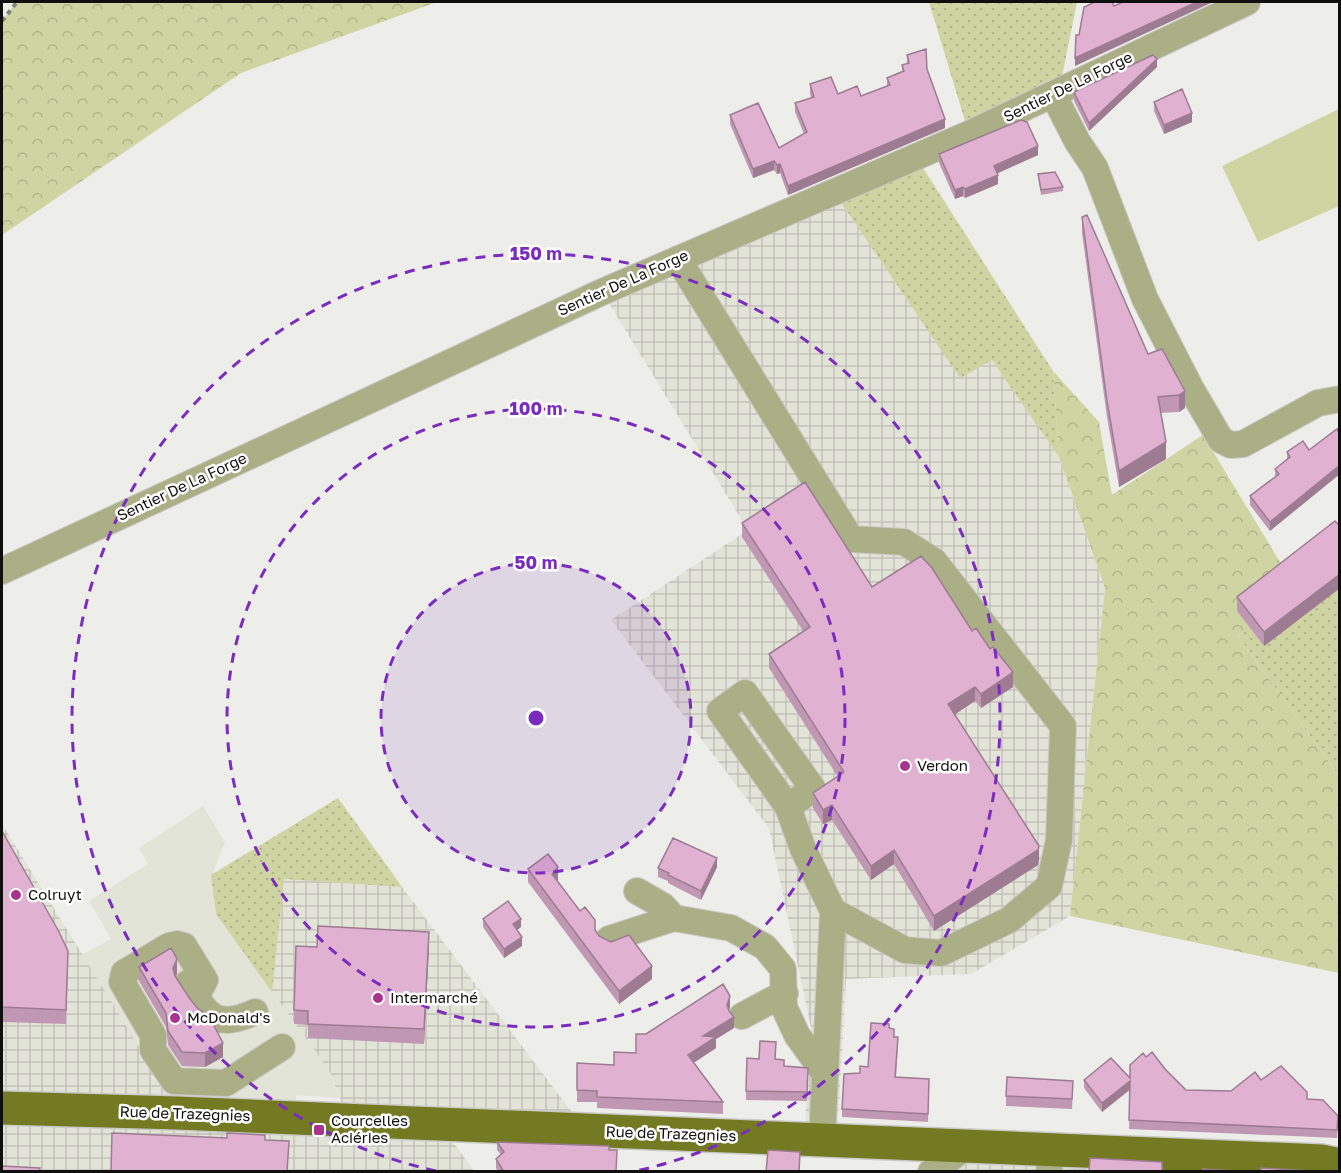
<svg xmlns="http://www.w3.org/2000/svg" width="1341" height="1173" viewBox="0 0 1341 1173" font-family="'Golos Text',sans-serif">
<defs>
<pattern id="industrial-grid" width="8" height="8" patternUnits="userSpaceOnUse" patternTransform="scale(1.5)"><rect width="8" height="8" fill="#e3e4d8"/><path d="M0 4h8M4 0v8" fill="none" stroke="#c2c2b8"/></pattern>
<pattern id="grass-dots" width="8" height="8" patternUnits="userSpaceOnUse" patternTransform="scale(1.5)"><rect width="8" height="8" fill="#cfd5a2"/><path d="M2 2h.1M6 6h.1" fill="none" stroke="#b1b68a" stroke-width="1.8" stroke-linecap="round"/></pattern>
<pattern id="forest-crowns" width="20" height="18" patternUnits="userSpaceOnUse" patternTransform="scale(1.5)"><rect width="20" height="18" fill="#cfd5a2"/><path d="M2 6a3 3 0 1 1 6 0M12 15a3 3 0 1 1 6 0" fill="none" stroke="#b1b68a"/></pattern>
</defs>
<rect width="100%" height="100%" fill="#edeee9"/>
<path fill="#e3e4d8" d="M203 806 225 842 212 875 216 914 316 1052 330 1072 339 1098 297 1095 293 1108 167 1096 82 955 111 939 89 901 148 864 139 848Z"/>
<path fill="url(#industrial-grid)" d="M834 192 960 377 992 359 1059 457 1105 588 1070 916 971 974 846 979 837 1141 804 1140 811 1028 769 828 611 620 748 530 602 292Z
M338 798 402 887 571 1111 570 1130 441 1125 474 1171H2V824L124 1022 177 1113 340 1120 341 1101 330 1072 216 914 211 875Z
M949 1147 1086 1153V1171L914 1172Z"/>
<path fill="url(#grass-dots)" d="M929 2H1077L1059 91 969 134Z
M916 157 1053 371 1059 457 992 360 960 378 834 192Z
M1339 556V776L1238 636Z
M338 798 402 887 284 879 272 992 216 914 211 875Z"/>
<path fill="url(#forest-crowns)" d="M17 2H437L241 73 2 235V21Z
M1053 371 1099 422 1112 495 1203 435 1297 590 1238 636 1339 776V973L1070 916 1105 588 1059 457Z"/>
<path fill="#cfd5a2" d="M1339 109V206L1258 242 1222 166Z"/>
<g fill="none" stroke-linecap="round" stroke-linejoin="round">
<defs>
<path id="minor" d="M1053 94 1077 141 1095 168 1145 299 1190 387 1221 440 1231 445 1243 444 1318 403 1340 399
M678 259 851 539 904 542 934 561 1063 726 1059 840 1049 886 1009 920 941 953 905 950 833 911
M2 571 602 292 969 134 1247 2
M788 807 813 789 745 693 720 711 788 807 803 849 833 911 822 1140
M637 891 663 906 674 918
M609 939 674 918 731 928 765 947 783 969 784 1007 797 1035 825 1074
M188 983C207 1016 216 1030 255 1012
M196 997 205 980 184 946 177 944 169 946 124 973 122 982 153 1035V1050L174 1081 226 1083 282 1047
M742 1016 785 993
M931 1172 965 1148
M1049 1172 1051 1151"/>
<path id="major" d="M2 1108 177 1113 1322 1161 1340 1165"/>
</defs>
<use href="#minor" stroke="#c9cac6" stroke-width="28"/>
<use href="#major" stroke="#c9cac6" stroke-width="36"/>
<path stroke="#80817d" stroke-width="4" stroke-dasharray="4.5 4.5" stroke-linecap="butt" d="M2 21 17 2"/>
<use href="#minor" stroke="#aaaf86" stroke-width="26"/>
<use href="#major" stroke="#747a22" stroke-width="33"/>
</g>
<path fill="#c198b4" d="M907 55 927 69 945 128 788 195 780 173 777 174 774 170 753 178 730 124V115L779 148 804 134 795 112V103L811 98 810 93V84L838 94 861 96 887 86V78L902 71V65L907 64Z
M1157 67 1089 131 1074 101V92Z
M1154 102 1192 122 1164 134 1154 111Z
M939 154 1038 155 997 173 998 184 965 198 963 196 955 199 939 163Z
M1038 174 1063 187V191L1041 195Z
M1082 217 1148 354 1162 349 1185 408 1179 412 1161 413 1166 459 1119 487 1107 417 1082 233Z
M1303 441 1270 531 1250 505V496L1275 477V469L1287 459V452Z
M742 523 872 587 972 631 1013 687 981 708 975 701 955 714 1039 860 1038 865 934 931 894 864 871 880 832 820 823 824 813 808V793L838 777 769 668V654L803 631 742 537Z
M1340 526V588L1264 646 1237 611V597Z
M2 831 68 965 66 1024 2 1022Z
M717 867 701 900 668 883V881L658 877V868Z
M528 869 558 881V882L599 936 652 979 619 1004 528 882Z
M483 919 521 927 517 930 522 946 504 958 483 927Z
M429 946 424 1044 308 1038V1025L294 1024V1010L317 947Z
M139 967 177 974 175 977 223 1057 205 1067 182 1066 168 1045 166 1027 139 981Z
M730 1007 729 1011 734 1028 716 1039V1048L694 1063 723 1102V1114L597 1108V1102H577V1063L614 1065Z
M889 1028 898 1045 896 1077 929 1079 928 1122 842 1117V1109L868 1067Z
M1146 1057 1165 1069 1186 1090 1231 1091 1261 1080 1307 1099 1338 1125 1337 1138 1129 1129 1130 1090 1102 1112 1084 1088V1080L1130 1078Z
M776 1059 784 1066 808 1068 807 1101 746 1100V1091Z
M1073 1090 1072 1109 1006 1106V1096Z
M497 1142 609 1150 616 1172H498L496 1168V1159L501 1155 497 1150Z"/>
<path fill="#9d7c92" d="M1197 2H1213L1075 66V58Z
M1157 59V67L1089 131V123Z
M1192 113V122L1164 134V125Z
M945 119V128L788 195V186Z
M1038 146V155L994 175V166Z
M774 161V170L753 178V169Z
M780 164V173L777 174V165Z
M998 175V184L965 198V189Z
M963 187V196L955 199V190Z
M1185 391V408L1179 412V395Z
M1166 442V459L1119 487V471Z
M1340 465V474L1270 531V522Z
M1340 574V588L1264 646V632Z
M1013 672V687L981 708V694Z
M975 687V701L948 719V704Z
M832 805V820L823 824V810Z
M1039 846V860L1038 865 934 931V916Z
M894 850V864L871 880V866Z
M717 858V867L701 900V891Z
M558 867V881L552 887V874Z
M521 919V927L513 933V924Z
M429 932V946L424 1044V1029Z
M522 937V946L504 958V949Z
M177 959V974L173 983V968Z
M652 966V979L619 1004V991Z
M730 996V1007L727 1016V1005Z
M734 1017V1028L716 1039V1048L688 1066V1055L703 1036Z
M223 1043V1057L205 1067V1053Z
M1130 1081V1089L1102 1112V1103Z"/>
<path fill="#e0b1d1" stroke="#9d7c92" stroke-width="1.5" d="M1095 2H1112L1114 6 1123 2H1197L1075 58 1076 35H1079L1084 7Z
M926 49 927 69 945 119 788 186 780 164 777 165 774 161 753 169 730 115 758 103 779 148 807 132 795 103 814 97 810 84 831 77 838 94 857 86 861 96 890 85 887 78 904 71 902 65 909 63 907 55Z
M1153 55 1157 59 1089 123 1074 92Z
M1182 89 1192 113 1164 125 1154 102Z
M1021 120 1027 122 1038 146 994 166 998 175 965 189 963 187 955 190 939 154Z
M1055 172 1063 187 1041 190 1038 174Z
M1087 215 1148 354 1162 349 1185 391 1179 395 1158 397 1166 442 1119 471 1107 401 1082 217Z
M1337 429 1338 431 1340 430V465L1270 522 1250 496 1279 474 1275 469 1290 457 1287 452 1303 441 1309 450Z
M805 482 872 587 921 556 932 568 972 631 976 628 990 649 993 647 1013 672 981 694 975 687 948 704 1039 846 1038 850 934 916 894 850 871 866 832 805 823 810 813 793 844 772 769 654 810 627 742 523Z
M1335 521 1340 526V574L1264 632 1237 597Z
M2 831 58 930 68 951 66 1010 2 1007Z
M673 838 717 858 701 891 668 875 669 873 658 868Z
M548 854 558 867 552 874 580 911 585 907 595 920V930L599 936 611 942 629 935 652 966 619 991 528 869Z
M508 901 521 919 513 924 522 937 504 949 483 919Z
M318 926 429 932 424 1029 308 1024V1011L294 1010 296 946 317 947Z
M171 948 177 959 173 968 175 976 190 999 198 1009 209 1016 223 1043 205 1053 182 1052 168 1031 166 1013 139 967Z
M723 984 730 996 727 1005 729 1011 734 1017 703 1036 716 1037 688 1055 723 1102 597 1097V1091L577 1090V1063L614 1065V1052L636 1053V1034H646Z
M871 1023 889 1024V1028L894 1029V1037H898L895 1077 929 1079 928 1114 842 1109 844 1074 860 1073V1066L868 1067Z
M760 1041 776 1042 775 1059 784 1060V1066L808 1068 807 1092 746 1091 747 1058 759 1059Z
M1152 1052 1165 1069 1186 1090 1231 1091 1255 1072 1261 1080 1281 1066 1307 1092V1099L1323 1100 1338 1116 1337 1130 1129 1120 1130 1081 1102 1103 1084 1080 1111 1058 1130 1078V1065L1143 1053 1146 1057Z
M1007 1077 1073 1081 1072 1099 1006 1096Z
M112 1133 227 1138V1133L265 1135V1140L289 1141 287 1172H111Z
M497 1142 609 1146V1150H617L616 1172H504L496 1159 504 1152Z
M768 1150 800 1152 799 1172H766Z
M1090 1158 1162 1162V1172H1089Z
M2 1166 40 1168 39 1172H2Z
M1261 1168 1310 1171 1311 1172H1261Z
M1203 1169 1251 1172H1203Z"/>
<circle cx="536" cy="718" r="155" fill="#7b2cbf" fill-opacity=".12"/>
<g fill="none" stroke="#7b2cbf" stroke-width="3" stroke-dasharray="10 8">
<circle cx="536" cy="718" r="155"/>
<circle cx="536" cy="718" r="309"/>
<path d="M436 1171A464 464 0 1 1 636 1171"/>
</g>
<g fill="#a8348d" stroke="#fff" stroke-width="2">
<circle cx="905" cy="766" r="6"/>
<circle cx="16" cy="895" r="6"/>
<circle cx="378" cy="998" r="6"/>
<circle cx="175" cy="1018" r="6"/>
<rect x="313" y="1124" width="12" height="12" rx="3"/>
</g>
<g text-anchor="middle" stroke-width="5" stroke-linejoin="round" paint-order="stroke">
<g font-size="15" fill="#0f0f0d" stroke="#fff">
<text transform="translate(1068 87) rotate(-26)" y="5">Sentier De La Forge</text>
<text transform="translate(623 283) rotate(-24)" y="5">Sentier De La Forge</text>
<text transform="translate(182 487) rotate(-25)" y="5">Sentier De La Forge</text>
<text transform="translate(185 1114) rotate(2)" y="5">Rue de Trazegnies</text>
<text transform="translate(671 1134) rotate(2)" y="5">Rue de Trazegnies</text>
</g>
<g font-size="15" fill="#0f0f0d" stroke="#fff" text-anchor="start">
<text x="917" y="771">Verdon</text>
<text x="28" y="900">Colruyt</text>
<text x="390" y="1003">Intermarché</text>
<text x="187" y="1023">McDonald's</text>
<text x="331" y="1126">Courcelles<tspan x="331" dy="17">Aciéries</tspan></text>
</g>
</g>
<circle cx="536" cy="718" r="9" fill="#7b2cbf" stroke="#fff" stroke-width="3"/>
<g font-size="18" text-anchor="middle" font-weight="bold" fill="#7b2cbf" stroke="#fff" stroke-width="5" stroke-linejoin="round" paint-order="stroke">
<text x="536" y="260">150 m</text>
<text x="536" y="415">100 m</text>
<text x="536" y="569">50 m</text>
</g>
<rect width="1341" height="1173" fill="none" stroke="#0f0f0d" stroke-width="6"/>
</svg>
